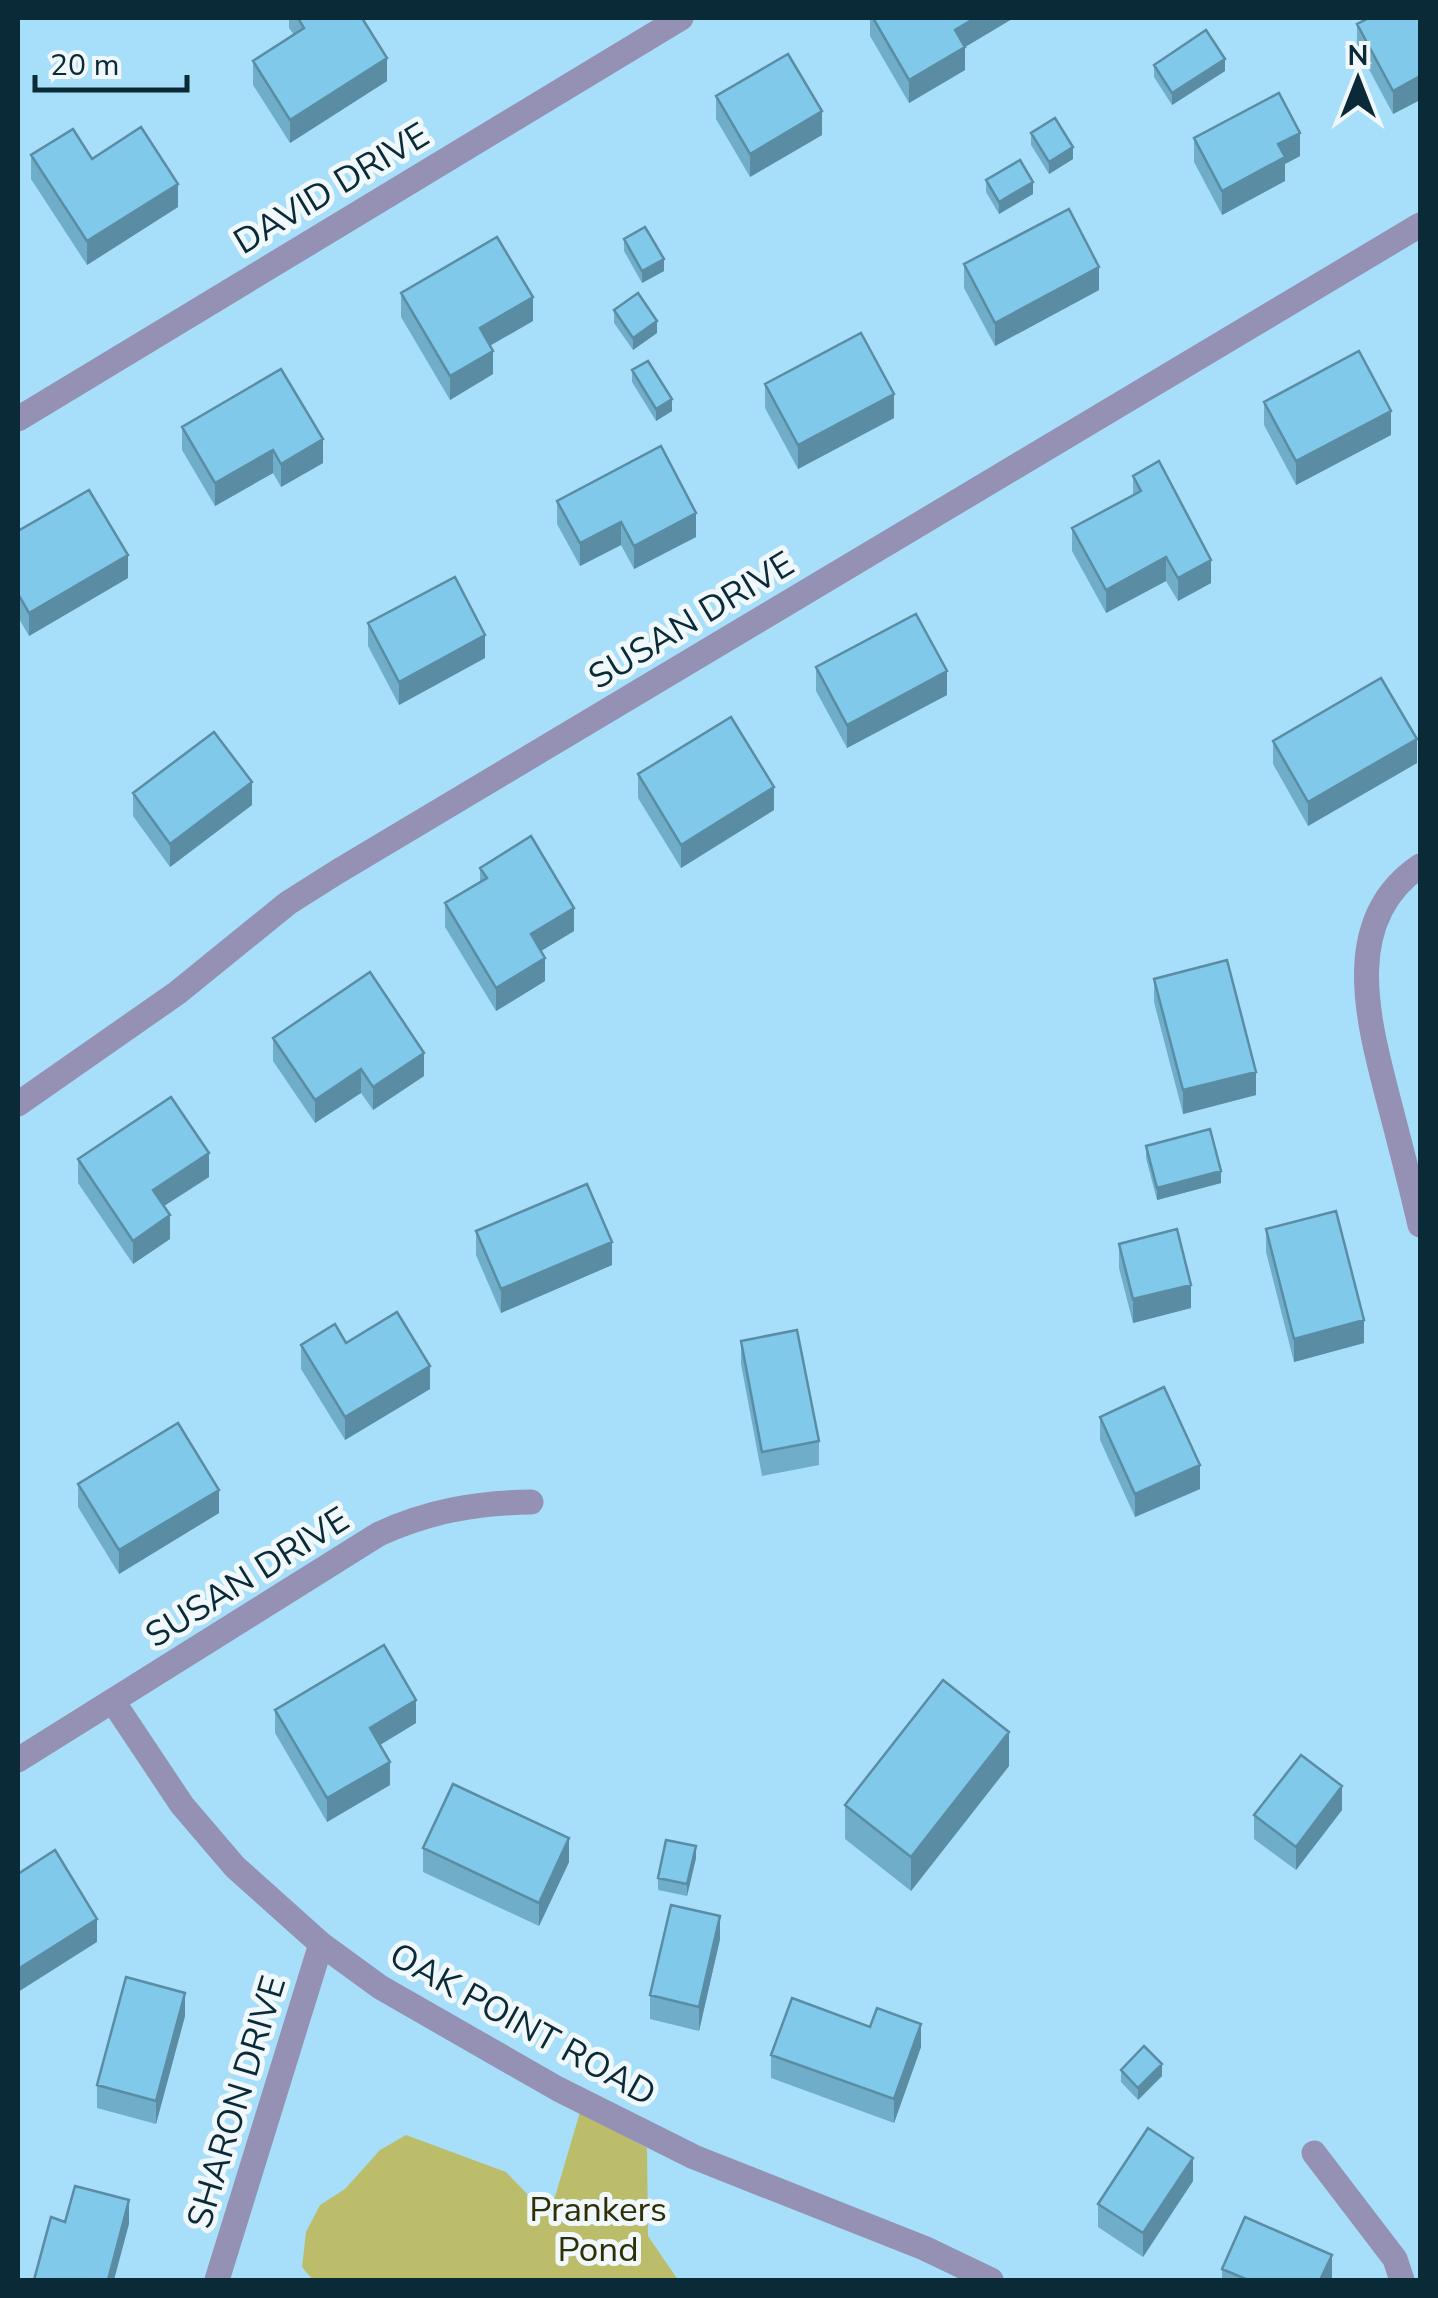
<svg xmlns="http://www.w3.org/2000/svg" width="1438" height="2298" viewBox="0 0 1438 2298" font-family="'Nunito Sans',sans-serif">
<rect width="100%" height="100%" fill="#a7dffa"/>
<path fill="#bcbd6a" d="M580 2112 647 2148 648 2236 678 2280H313L302 2267 306 2232 320 2205 345 2189 380 2150 406 2135 506 2172 549 2217Z"/>
<g fill="none" stroke-linecap="round" stroke-linejoin="round">
<path stroke="#9491b4" stroke-width="25" d="M18 419 681 18
M1420 866C1340 920 1368 1020 1388 1098 1399 1140 1410 1182 1420 1225
M18 1104 177 993 288 903 337 872 1420 225
M114 1703 182 1805 235 1867 321 1944 380 1987 558 2089 694 2157 924 2248 991 2280
M18 1760 379 1534C429 1511 476 1503 531 1502
M1314 2153 1395 2259 1402 2280
M217 2280 321 1944"/>
</g>
<path fill="#6fadc9" d="M289 18H362L387 81 290 143 253 85V61L294 35 289 28Z
M870 18H1012V19L965 47V70L909 103 870 36Z
M1420 18V100L1393 114 1357 47V24Z
M1154 65 1225 71 1172 105 1154 77Z
M716 96 822 135 750 177 716 119Z
M1031 133 1073 159 1049 174 1031 145Z
M1194 138 1300 156 1285 164V181L1222 215 1194 162Z
M31 155 92 159 178 207 87 265 31 179Z
M986 180 1033 194 999 214 986 192Z
M624 239 664 271 642 283 624 251Z
M964 264 1099 290 995 346 964 288Z
M401 293 533 321 490 346 493 374 450 400 401 317Z
M614 310 657 333 633 350 614 323Z
M632 370 672 411 656 421 632 382Z
M765 384 894 418 798 469 765 408Z
M1264 402 1391 435 1296 485 1264 425Z
M182 427 323 463 281 487 273 473 215 506 182 450Z
M1133 476 1211 583 1178 601 1166 581 1106 613 1072 551V528L1133 496Z
M557 501 696 537 634 569 621 545 580 566 557 524Z
M18 531 128 578 29 636 18 617Z
M368 623 485 658 399 705 368 646Z
M816 667 947 695 847 748 816 691Z
M1273 741 1417 763 1308 826 1273 764Z
M638 774 774 810 681 868 638 798Z
M133 793 252 805 170 867 133 816Z
M480 868 574 931 541 951 545 981 496 1011 445 927V903L480 882Z
M1154 979 1256 1095 1183 1114 1154 1002Z
M273 1038 424 1076 373 1110 361 1093 315 1123 273 1061Z
M1146 1146 1221 1183 1157 1200 1146 1158Z
M78 1159 209 1177 164 1206 170 1239 133 1264 78 1183Z
M1266 1229 1364 1343 1294 1362 1266 1252Z
M476 1231 612 1265 501 1313 476 1255Z
M1119 1244 1191 1308 1133 1323 1119 1268Z
M741 1341 819 1441V1465L762 1476 741 1364Z
M346 1343 430 1389 345 1440 301 1369V1345Z
M1100 1417 1200 1489 1135 1517 1100 1440Z
M78 1484 219 1513 119 1574 78 1507Z
M275 1710 416 1723 380 1745 390 1785 327 1822 275 1733Z
M1009 1766 911 1891 845 1839V1805Z
M1342 1810 1296 1870 1254 1839V1815Z
M423 1848 569 1862 539 1926 423 1872Z
M696 1858 687 1896 658 1890V1878Z
M720 1939 699 2031 650 2019V1995Z
M185 2016 156 2124 97 2108V2085Z
M921 2047 894 2123 771 2078V2055Z
M1121 2070 1162 2076 1138 2100 1121 2082Z
M1193 2181 1143 2257 1098 2227V2204Z
M1222 2269 1332 2278 1331 2280H1222Z"/>
<path fill="#5a8da4" d="M975 18H1012V19L965 47V70L909 103V80L955 30Z
M387 58V81L290 143V120Z
M1225 59V71L1172 105V93Z
M1420 76V100L1393 114V91Z
M822 111V135L750 177V154Z
M1300 133V156L1285 164V181L1222 215V191L1278 144Z
M1073 147V159L1049 174V162Z
M1033 182V194L999 214V202Z
M178 184V207L87 265V241Z
M664 259V271L642 283V271Z
M1099 267V290L995 346V323Z
M533 297V321L480 351V328Z
M657 321V333L633 350V338Z
M493 351V374L450 400V376Z
M894 394V418L798 469V445Z
M672 399V411L656 421V409Z
M1391 411V435L1296 485V461Z
M323 439V463L281 487V464Z
M273 450V473L215 506V483Z
M696 513V537L634 569V546Z
M621 522V545L580 566V543Z
M128 555V578L29 636V613Z
M1166 557V581L1106 613V590Z
M1211 560V583L1178 601V578Z
M485 635V658L399 705V682Z
M947 671V695L847 748V725Z
M1417 739V763L1308 826V802Z
M252 782V805L170 867V844Z
M774 787V810L681 868V845Z
M574 908V931L531 957V934Z
M545 958V981L496 1011V988Z
M424 1053V1076L373 1110V1087Z
M361 1069V1093L315 1123V1100Z
M1256 1072V1095L1183 1114V1090Z
M209 1153V1177L153 1213V1190Z
M1221 1171V1183L1157 1200V1188Z
M170 1215V1239L133 1264V1241Z
M612 1242V1265L501 1313V1289Z
M1191 1285V1308L1133 1323V1299Z
M1364 1320V1343L1294 1362V1339Z
M430 1366V1389L345 1440V1417Z
M1200 1465V1489L1135 1517V1494Z
M219 1490V1513L119 1574V1550Z
M416 1700V1723L370 1751V1728Z
M1009 1732V1766L911 1891V1857Z
M390 1762V1785L327 1822V1798Z
M1342 1786V1810L1296 1870V1847Z
M569 1838V1862L539 1926V1903Z
M696 1846V1858L687 1896V1884Z
M720 1916V1939L699 2031V2007Z
M97 1919V1942L18 1992V1969Z
M185 1993V2016L156 2124V2101Z
M921 2024V2047L894 2123V2099Z
M1162 2064V2076L1138 2100V2088Z
M1193 2158V2181L1143 2257V2233Z
M129 2200V2224L114 2280H108Z
M1332 2255V2278L1331 2280H1320Z"/>
<path fill="#81c9ea" stroke="#5a8da4" stroke-width="2.5" d="M298 18H362L387 58 290 120 253 61 304 28Z
M873 18H975L955 30 965 47 909 80Z
M1369 18H1420V76L1393 91 1357 24Z
M1206 30 1225 59 1172 93 1154 65Z
M788 54 822 111 750 154 716 96Z
M1279 93 1300 133 1278 144 1285 157 1222 191 1194 138Z
M1055 118 1073 147 1049 162 1031 133Z
M141 127 178 184 87 241 31 155 73 129 92 159Z
M1020 160 1033 182 999 202 986 180Z
M1069 209 1099 267 995 323 964 264Z
M645 227 664 259 642 271 624 239Z
M497 237 533 297 480 328 493 351 450 376 401 293Z
M638 293 657 321 633 338 614 310Z
M861 333 894 394 798 445 765 384Z
M1359 351 1391 411 1296 461 1264 402Z
M648 361 672 399 656 409 632 370Z
M281 369 323 439 281 464 273 450 215 483 182 427Z
M661 446 696 513 634 546 621 522 580 543 557 501Z
M1159 461 1211 560 1178 578 1166 557 1106 590 1072 528 1141 491 1133 476Z
M89 490 128 555 29 613 18 594V531Z
M455 577 485 635 399 682 368 623Z
M916 614 947 671 847 725 816 667Z
M1381 678 1417 739 1308 802 1273 741Z
M731 717 774 787 681 845 638 774Z
M214 732 252 782 170 844 133 793Z
M531 836 574 908 531 934 545 958 496 988 445 903 487 878 480 868Z
M1227 960 1256 1072 1183 1090 1154 979Z
M370 972 424 1053 373 1087 361 1069 315 1100 273 1038Z
M171 1097 209 1153 153 1190 170 1215 133 1241 78 1159Z
M1210 1129 1221 1171 1157 1188 1146 1146Z
M587 1184 612 1242 501 1289 476 1231Z
M1336 1211 1364 1320 1294 1339 1266 1229Z
M1177 1229 1191 1285 1133 1299 1119 1244Z
M397 1312 430 1366 345 1417 301 1345 335 1324 346 1343Z
M797 1330 819 1441 762 1452 741 1341Z
M1164 1387 1200 1465 1135 1494 1100 1417Z
M178 1423 219 1490 119 1550 78 1484Z
M384 1645 416 1700 370 1728 390 1762 327 1798 275 1710Z
M943 1680 1009 1732 911 1857 845 1805Z
M1301 1755 1342 1786 1296 1847 1254 1815Z
M453 1784 569 1838 539 1903 423 1848Z
M666 1840 696 1846 687 1884 658 1878Z
M55 1850 97 1919 18 1969V1874Z
M671 1905 720 1916 699 2007 650 1995Z
M126 1977 185 1993 156 2101 97 2085Z
M792 1998 870 2027 877 2008 921 2024 894 2099 771 2055Z
M1144 2046 1162 2064 1138 2088 1121 2070Z
M1148 2128 1193 2158 1143 2233 1098 2204Z
M75 2186 129 2200 108 2280H34L51 2217 65 2222Z
M1245 2217 1332 2255 1320 2280H1248L1222 2269Z"/>
<g text-anchor="middle" stroke-width="10" stroke-linejoin="round" paint-order="stroke">
<g font-size="35" fill="#0b2a37" stroke="#f1f8fc">
<text transform="translate(331 188) rotate(-31)" y="12">DAVID DRIVE</text>
<text transform="translate(691 620) rotate(-31)" y="12">SUSAN DRIVE</text>
<text transform="translate(247 1577) rotate(-32)" y="12">SUSAN DRIVE</text>
<text transform="translate(523 2024) rotate(29)" y="12">OAK POINT ROAD</text>
<text transform="translate(236 2102) rotate(-73)" y="12">SHARON DRIVE</text>
</g>
<g font-size="35" fill="#2f2f07" stroke="#f1f8fc">
<text x="598" y="2221">Prankers<tspan x="598" dy="40">Pond</tspan></text>
</g>
</g>
<rect width="1438" height="2298" fill="none" stroke="#0b2a37" stroke-width="40"/>
<g transform="translate(1358 80)" stroke="#f1f8fc" stroke-width="8" paint-order="stroke">
<path d="M0-8L18 38L0 25L-18 38Z" fill="#0b2a37"/>
<text y="-15" font-size="28" font-weight="bold" text-anchor="middle" fill="#0b2a37">N</text>
</g>
<path d="M35 75v15h152v-15" fill="none" stroke="#0b2a37" stroke-width="5"/>
<text x="50" y="75" font-size="30" fill="#0b2a37" stroke="#f1f8fc" stroke-width="8" paint-order="stroke">20 m</text>
</svg>
